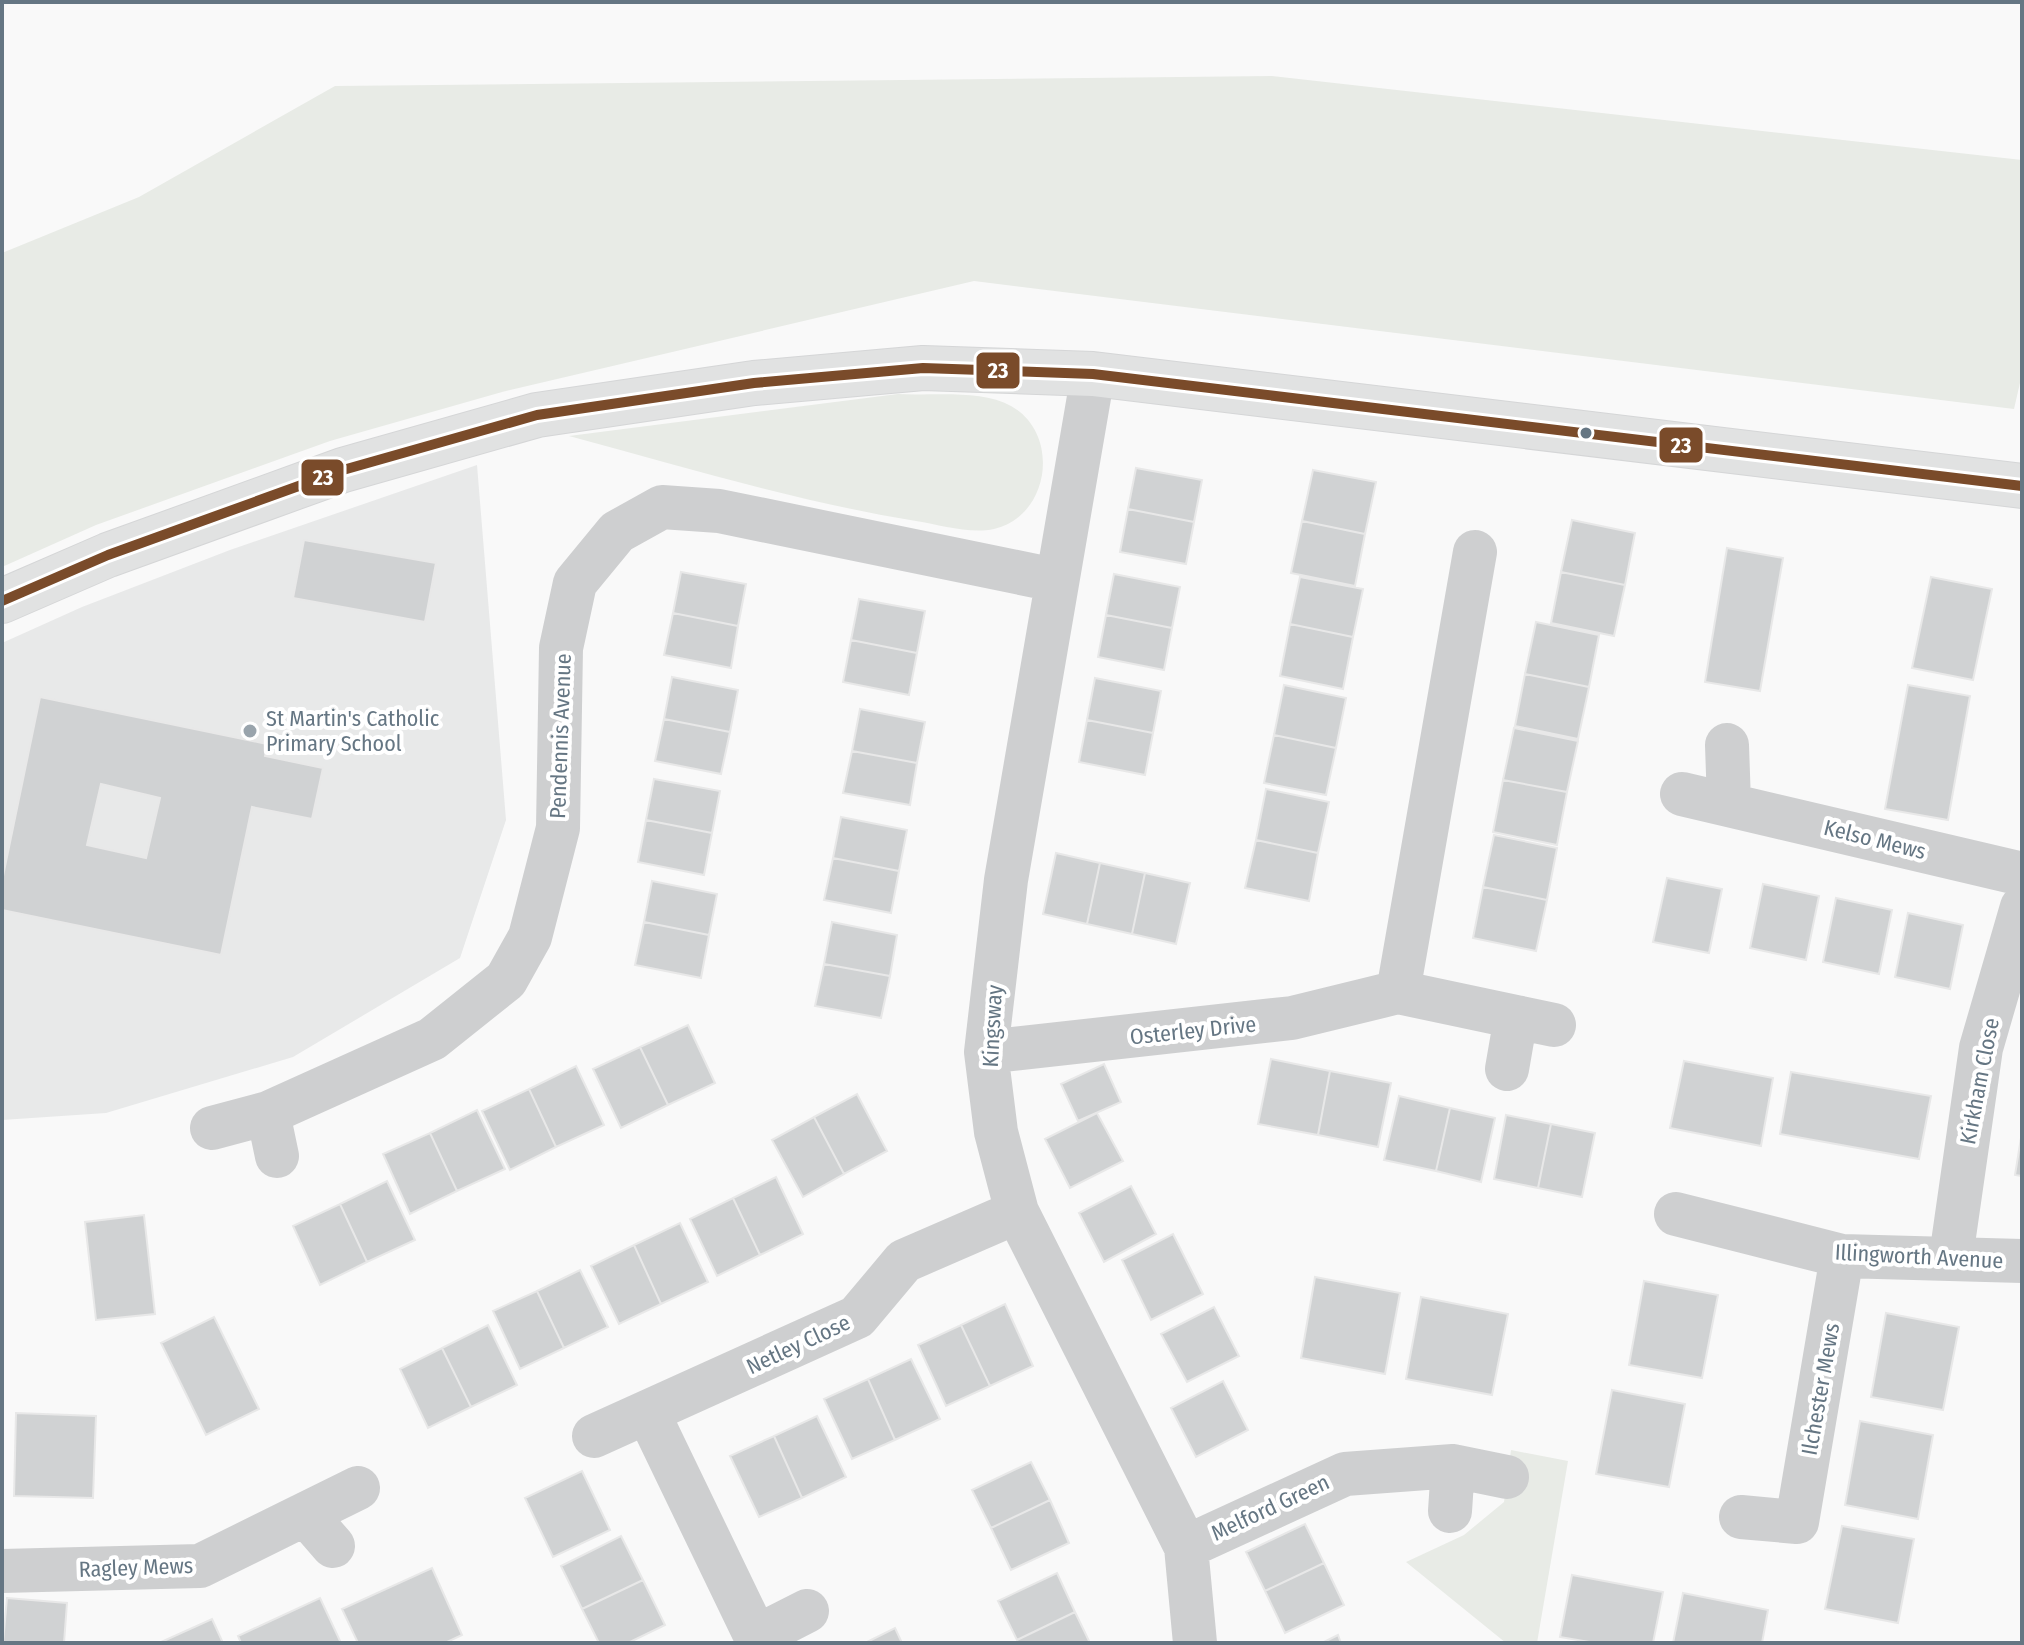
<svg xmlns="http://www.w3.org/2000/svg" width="2024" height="1645" viewBox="0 0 2024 1645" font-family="'Fira Sans Condensed',sans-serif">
<rect width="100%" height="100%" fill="#f9f9f9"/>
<path fill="#e8e9e9" d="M477 465 506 820 460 958 293 1057 106 1113 2 1120V643L82 607 230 550Z"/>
<path fill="#e8ebe6" d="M1272 76 2022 160V374L2014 409 974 281 502 392 330 441 96 525 2 567V253L139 197 335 86Z
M898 394C932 396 981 389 1011 406 1061 434 1050 516 994 529 969 534 941 525 916 521 799 502 684 467 569 436Z
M1511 1450 1568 1461 1537 1643H1506L1406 1562 1464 1535 1504 1502Z"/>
<path fill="#d0d2d3" stroke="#e8e8e8" stroke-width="2" fill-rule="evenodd" d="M1136 468 1202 480 1194 522 1128 509Z
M1313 470 1376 482 1365 534 1302 521Z
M1128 509 1194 522 1186 564 1120 552Z
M1572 520 1635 533 1625 585 1561 572Z
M1302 521 1365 534 1355 586 1291 573Z
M304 540 436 563 425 622 293 598Z
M1727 548 1783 558 1760 691 1705 682Z
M681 572 746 584 738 626 673 613Z
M1561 572 1625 585 1614 636 1551 623Z
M1114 574 1180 587 1172 628 1106 615Z
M1300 577 1363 589 1353 637 1290 624Z
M1931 577 1992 589 1973 680 1912 668Z
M859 599 925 611 917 653 851 640Z
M673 613 738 626 731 668 664 655Z
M1106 615 1172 628 1164 670 1098 657Z
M1536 622 1599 635 1589 687 1525 674Z
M1290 624 1353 637 1343 689 1280 676Z
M851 640 917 653 909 695 843 682Z
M1525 674 1589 687 1578 739 1515 726Z
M672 677 738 690 730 732 664 719Z
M1095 678 1161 691 1153 733 1087 720Z
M1284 685 1346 698 1336 748 1274 735Z
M1908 685 1970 696 1948 820 1885 809Z
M40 697 267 744 265 756 323 768 312 819 252 807 221 955 2 910V881ZM101 784 160 798 146 858 87 845Z
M860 709 925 722 917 763 852 751Z
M664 719 730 732 721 774 655 761Z
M1087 720 1153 733 1145 775 1079 762Z
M1514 728 1578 741 1567 792 1503 780Z
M1274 735 1336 748 1326 795 1264 783Z
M852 751 917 763 910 805 843 793Z
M654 779 720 791 712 833 646 820Z
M1503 780 1567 792 1557 845 1493 832Z
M1266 789 1329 802 1318 853 1256 840Z
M841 817 907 830 899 871 833 858Z
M646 820 712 833 704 875 638 862Z
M1494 835 1557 848 1547 900 1483 887Z
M1256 840 1318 853 1309 901 1245 888Z
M1056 853 1100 863 1087 924 1043 914Z
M833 858 899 871 891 913 824 900Z
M1100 863 1145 873 1132 934 1087 924Z
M1145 873 1190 883 1176 944 1132 934Z
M1667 878 1722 889 1709 953 1653 942Z
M652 881 717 894 709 935 644 922Z
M1763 884 1819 896 1806 960 1750 948Z
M1483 887 1547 900 1536 951 1473 938Z
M1836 898 1892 910 1879 974 1823 962Z
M1908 913 1963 925 1950 989 1895 977Z
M644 922 709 935 701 978 635 965Z
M832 922 897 935 890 976 824 964Z
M824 964 890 976 881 1018 815 1006Z
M688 1025 715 1083 668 1105 640 1047Z
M640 1047 668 1105 621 1128 593 1069Z
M1271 1059 1330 1071 1318 1135 1258 1124Z
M1684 1061 1773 1078 1761 1146 1670 1128Z
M1104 1064 1121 1102 1078 1121 1061 1084Z
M576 1066 604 1125 556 1147 529 1089Z
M1330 1071 1391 1083 1378 1147 1318 1135Z
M1791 1072 1931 1096 1919 1159 1780 1134Z
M529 1089 556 1147 510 1170 482 1111Z
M857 1094 887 1151 844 1174 814 1117Z
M1399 1096 1450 1108 1436 1171 1384 1160Z
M1450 1108 1495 1118 1481 1182 1436 1171Z
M477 1110 505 1169 457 1191 430 1133Z
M1097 1113 1123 1161 1070 1188 1045 1139Z
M1506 1115 1551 1124 1538 1188 1494 1179Z
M814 1117 844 1174 803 1197 772 1140Z
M1551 1124 1595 1133 1582 1197 1538 1188Z
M2022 1132V1176L2015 1175Z
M430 1133 457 1191 410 1214 383 1154Z
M776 1177 803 1234 760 1255 733 1198Z
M387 1181 415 1240 367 1262 340 1204Z
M1131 1186 1156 1234 1104 1262 1079 1213Z
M733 1198 760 1255 717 1276 690 1219Z
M340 1204 367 1262 320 1285 293 1226Z
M144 1215 155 1314 96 1320 85 1222Z
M680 1223 708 1282 661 1304 634 1245Z
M1173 1234 1203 1294 1151 1320 1122 1260Z
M634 1245 661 1304 619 1324 591 1266Z
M580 1270 608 1327 564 1348 537 1291Z
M1315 1277 1400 1293 1385 1374 1301 1358Z
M1644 1281 1718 1295 1702 1378 1629 1365Z
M537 1291 564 1348 520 1369 493 1311Z
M1421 1297 1508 1314 1492 1395 1406 1379Z
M1005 1304 1033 1366 990 1386 961 1325Z
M1214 1307 1239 1356 1187 1382 1161 1334Z
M1886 1313 1959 1327 1943 1410 1871 1397Z
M214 1317 259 1409 206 1435 161 1343Z
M488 1325 517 1385 471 1407 442 1348Z
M961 1325 990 1386 946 1406 918 1345Z
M442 1348 471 1407 428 1428 400 1369Z
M911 1359 940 1419 895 1440 868 1379Z
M868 1379 895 1440 852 1459 824 1399Z
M1223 1381 1248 1430 1196 1457 1171 1408Z
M1612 1390 1685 1404 1669 1487 1596 1474Z
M16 1413 96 1416 93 1498 14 1496Z
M817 1416 846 1477 802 1498 774 1436Z
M1860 1421 1933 1435 1918 1519 1845 1505Z
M774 1436 802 1498 759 1517 730 1456Z
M1031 1462 1050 1500 991 1528 972 1490Z
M582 1471 610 1530 553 1557 525 1498Z
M1050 1500 1069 1543 1011 1570 991 1528Z
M1305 1524 1324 1563 1265 1591 1246 1552Z
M1842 1526 1914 1539 1898 1623 1825 1609Z
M621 1536 643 1580 582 1609 561 1566Z
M1324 1563 1344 1605 1285 1633 1265 1591Z
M432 1568 462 1635 445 1643H358L342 1609Z
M1057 1573 1075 1612 1017 1640 998 1601Z
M1572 1575 1663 1592 1653 1643H1595L1560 1637Z
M643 1580 665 1625 628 1643H599L582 1609Z
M1683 1593 1768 1610 1762 1643H1673Z
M7 1598 67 1603 64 1643H3Z
M320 1598 341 1643H241L238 1636Z
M1075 1612 1090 1643H1018L1017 1640Z
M212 1619 223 1643H159Z
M895 1628 902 1643H865Z
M1338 1635 1341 1643H1322Z"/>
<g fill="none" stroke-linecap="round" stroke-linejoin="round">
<defs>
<path id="secondary" d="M2 601 108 555 343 470 537 415 754 383 923 368 1093 374 2022 486"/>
</defs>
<use href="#secondary" stroke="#d5d6d7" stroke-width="46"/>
<path stroke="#cecfd0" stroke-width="44" d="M1093 374 1006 880 986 1052 996 1132 1017 1212 1186 1547 1195 1643
M1727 745 1729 803
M1682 794 2022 874
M1398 992 1516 1017 1507 1069
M1516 1017 1554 1025
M986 1052 1292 1018 1398 992 1475 552
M268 1113 277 1156
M212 1128 268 1113 432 1039 506 980 530 937 558 828 561 648 575 583 617 532 662 507 719 511 1055 580
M1676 1214 1842 1256 2022 1261
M1951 1257 1981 1048 2022 907
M648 1413 756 1637 807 1611
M594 1436 857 1317 904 1261 1017 1212
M1450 1511 1453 1466
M307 1516 333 1546
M1741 1517 1797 1522 1842 1256
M1186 1547 1345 1474 1453 1466 1507 1477
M2 1571 200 1566 358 1488"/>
<use href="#secondary" stroke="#e1e2e2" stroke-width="44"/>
<defs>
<path id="bus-1" d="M2 601 108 555 343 470 537 415 754 383 923 368 1093 374 2022 486"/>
</defs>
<use href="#bus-1" stroke="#fff" stroke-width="16"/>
<use href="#bus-1" stroke="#7a4b2a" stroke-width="10"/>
</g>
<circle fill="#657683" stroke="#fff" stroke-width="3" cx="1586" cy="433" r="7"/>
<circle fill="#99a4ac" stroke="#fff" stroke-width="3" cx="250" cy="731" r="8"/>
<g text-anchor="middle" stroke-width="8" stroke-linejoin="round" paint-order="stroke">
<g font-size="22" fill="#657683" stroke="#fff" text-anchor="start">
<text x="266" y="726">St Martin's Catholic<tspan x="266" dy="25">Primary School</tspan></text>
</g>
<g font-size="22" fill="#657683" stroke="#fff">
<text transform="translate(560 736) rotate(-88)" y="8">Pendennis Avenue</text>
<text transform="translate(1875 839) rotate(14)" y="8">Kelso Mews</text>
<text transform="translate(992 1026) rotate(-87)" y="8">Kingsway</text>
<text transform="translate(1193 1030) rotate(-6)" y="8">Osterley Drive</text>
<text transform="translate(1979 1081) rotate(-79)" y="8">Kirkham Close</text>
<text transform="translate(1919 1256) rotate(3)" y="8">Illingworth Avenue</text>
<text transform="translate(798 1344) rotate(-25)" y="8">Netley Close</text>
<text transform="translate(1820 1389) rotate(-80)" y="8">Ilchester Mews</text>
<text transform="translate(1270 1507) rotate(-25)" y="8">Melford Green</text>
<text transform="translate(136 1567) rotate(-2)" y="8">Ragley Mews</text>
</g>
</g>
<g stroke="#fff" stroke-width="3">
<rect x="975" y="351" width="46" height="39" rx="8" fill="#7a4b2a"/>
<rect x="1658" y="426" width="46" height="38" rx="8" fill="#7a4b2a"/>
<rect x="300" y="458" width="45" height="39" rx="8" fill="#7a4b2a"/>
</g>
<g font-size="22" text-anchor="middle" font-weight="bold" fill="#fff">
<text x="998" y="378">23</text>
<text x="1681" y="453">23</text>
<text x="323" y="485">23</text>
</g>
<rect width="2024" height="1645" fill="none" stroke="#657683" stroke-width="8"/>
</svg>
